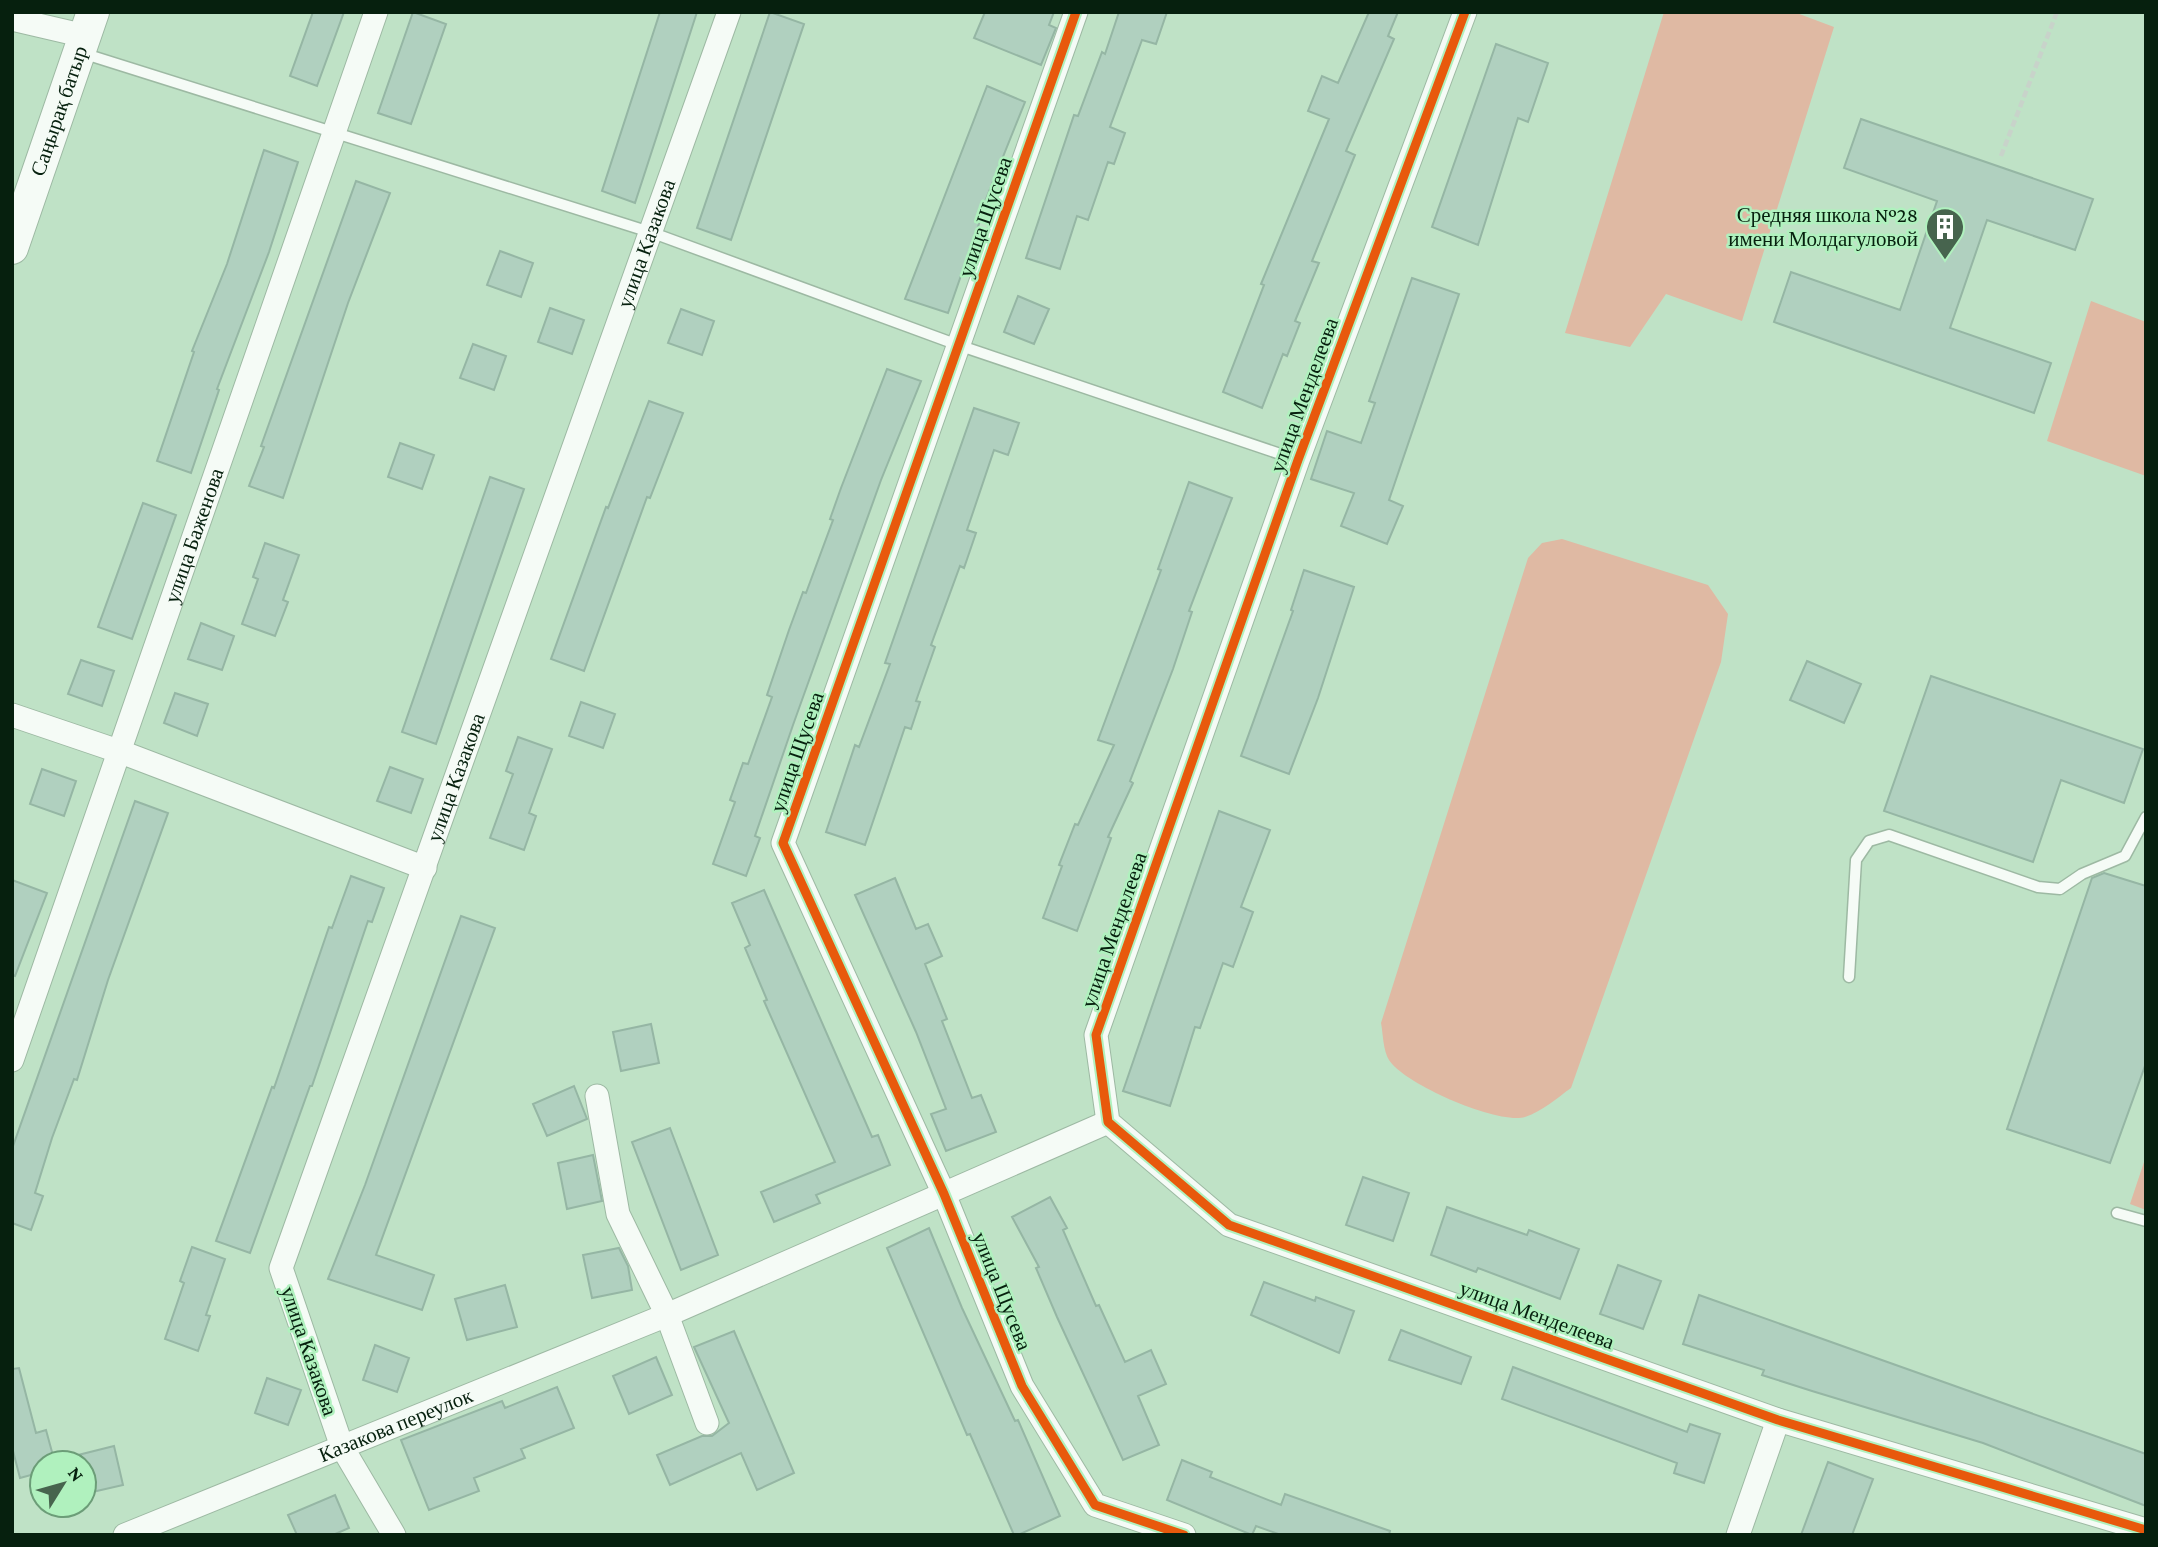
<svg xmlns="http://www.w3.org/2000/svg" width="2158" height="1547" viewBox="0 0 2158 1547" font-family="'Crimson Pro',serif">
<rect width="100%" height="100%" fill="#bfe2c6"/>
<path fill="#dfb9a3" d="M1664 12H1794L1834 27 1742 321 1666 294 1630 347 1565 333Z
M2091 301 2146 322V476L2047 441Z
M1562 539 1708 585 1728 614 1721 662 1571 1088C1557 1098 1543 1111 1525 1117 1498 1125 1404 1084 1389 1060 1383 1051 1383 1033 1381 1023L1528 558 1542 543Z
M2146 1156V1210L2130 1204Z"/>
<path fill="#b0d0bf" stroke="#95b6a4" stroke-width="2" d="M313 12H344L317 86 290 76Z
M413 12 446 24 411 124 378 113Z
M660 12H697L635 203 602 191Z
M770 12 804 24 731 240 697 228Z
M985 12H1054L1049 25 1056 28 1041 65 974 38Z
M1119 12H1167L1156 44 1142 40 1110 127 1125 133 1114 164 1108 162 1088 220 1077 216 1060 269 1026 258 1074 115 1078 116 1102 52 1105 54Z
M1369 12H1398L1388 36 1394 39 1346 151 1355 155 1312 261 1319 263 1295 321 1300 323 1287 356 1283 354 1262 408 1223 392 1264 285 1261 284 1329 119 1308 111 1322 76 1338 83Z
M1496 44 1548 63 1528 122 1518 118 1478 245 1432 227Z
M987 86 1025 102 980 214 982 215 948 313 905 299Z
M1861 119 2093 199 2075 250 1987 220 1950 328 2051 363 2034 413 1774 322 1791 272 1900 310 1937 201 1844 168Z
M264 150 298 162 269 252 217 389 219 390 191 473 157 461 194 352 192 351 227 264Z
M356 181 390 193 348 303 283 498 249 486 264 447 261 446Z
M500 251 533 263 521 297 487 285Z
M1412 278 1459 294 1389 500 1403 506 1387 544 1341 526 1354 493 1311 479 1327 431 1361 443 1375 403 1369 401Z
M1018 296 1049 309 1034 344 1004 332Z
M550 308 584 320 572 354 538 342Z
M681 309 714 321 702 355 668 343Z
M473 344 506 356 494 390 460 378Z
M887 369 921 381 881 480 793 725 755 836 760 838 746 876 713 864 735 802 730 800 743 763 748 764 772 697 767 695 789 630 803 592 806 593 833 520 830 519 841 488Z
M649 401 683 413 650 498 647 497 584 671 551 659 606 507 608 508Z
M974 408 1019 423 1008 455 994 450 967 530 976 533 964 568 960 566 931 645 935 647 916 701 920 702 911 729 905 727 865 845 826 832 855 745 859 747 890 664 885 663Z
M400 443 434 455 422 489 388 477Z
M490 477 524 489 436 744 402 732Z
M1189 482 1232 498 1189 611 1192 612 1173 669 1130 781 1133 783 1108 837 1111 838 1077 931 1043 918 1062 866 1059 865 1075 824 1078 825 1114 745 1098 740 1161 570 1158 569Z
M143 503 176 515 132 639 98 627Z
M265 543 299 555 283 600 288 602 275 636 242 624 258 579 253 577Z
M1304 570 1354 587 1318 698 1289 774 1241 756 1293 611 1291 610Z
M201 623 234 636 222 670 188 659Z
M81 660 114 671 102 706 68 694Z
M1807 661 1861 684 1844 723 1790 700Z
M1931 676 2143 749 2124 803 2061 780 2033 862 1884 811Z
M175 693 208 704 197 736 164 723Z
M581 702 615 714 603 748 569 736Z
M518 737 552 749 529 813 536 816 524 850 490 838 513 774 506 771Z
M390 767 423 779 411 813 377 801Z
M42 769 76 781 64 816 30 804Z
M135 801 168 813 108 980 77 1080 74 1079 52 1138 35 1193 43 1196 31 1230 12 1223V1149Z
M1219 811 1270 830 1241 907 1253 912 1233 967 1223 963 1200 1028 1195 1027 1170 1106 1123 1091Z
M2104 873 2146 886V1063L2110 1163 2007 1129 2092 878Z
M351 876 384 888 372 922 368 921 312 1086H310L250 1253 216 1241 272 1087 274 1088 329 927 332 928Z
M895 878 916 929 928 924 942 956 925 964 947 1019 942 1021 972 1098 981 1095 996 1132 946 1151 931 1114 946 1109 916 1032 855 895Z
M12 880 47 893 15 976 12 975Z
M764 890 872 1137 878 1135 890 1165 816 1195 820 1203 774 1222 761 1192 835 1162 764 1001 767 1000 745 948 750 945 732 903Z
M461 916 495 928 376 1255 434 1275 422 1310 328 1279 365 1185Z
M651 1024 659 1063 621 1071 613 1032Z
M574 1086 587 1119 547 1136 533 1104Z
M670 1128 718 1255 681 1270 632 1142Z
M593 1155 602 1201 567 1209 558 1163Z
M1363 1177 1409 1193 1393 1241 1346 1225Z
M1050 1197 1067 1228 1063 1230 1096 1306 1099 1305 1125 1362 1151 1350 1166 1384 1138 1396 1159 1445 1123 1460 1057 1317 1036 1268 1039 1267 1012 1217Z
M1447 1207 1527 1235 1529 1230 1579 1249 1560 1299 1478 1268 1476 1272 1431 1255Z
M929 1228 962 1308 1015 1421 1018 1420 1060 1516 1018 1535H1014L970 1434 967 1435 887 1248Z
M192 1247 225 1259 206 1315 210 1316 198 1351 165 1339 184 1283 180 1281Z
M619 1248 628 1266 632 1290 592 1298 583 1255Z
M1618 1265 1661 1281 1643 1329 1600 1314Z
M1264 1282 1315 1301 1316 1297 1354 1311 1339 1353 1251 1315Z
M505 1285 517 1327 467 1340 455 1299Z
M1699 1295 2146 1454V1506L1983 1443 1812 1391 1762 1375 1764 1370 1683 1344Z
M1401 1330 1471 1357 1461 1384 1389 1360Z
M734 1331 794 1473 757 1490 741 1453 670 1485 657 1455 702 1436H712L729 1423 694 1347Z
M375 1345 409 1358 397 1392 363 1380Z
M656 1357 672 1395 629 1414 613 1376Z
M1513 1367 1687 1432 1690 1424 1720 1434 1704 1483 1674 1473 1677 1463 1502 1399Z
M19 1368 36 1433 46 1430 55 1463H42V1472L20 1478 12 1447V1369Z
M267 1378 301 1390 288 1425 255 1413Z
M557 1387 574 1428 521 1449 525 1458 474 1478 479 1491 429 1510 401 1440 502 1401 505 1408Z
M114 1446 123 1485 88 1493 84 1463H80L78 1455Z
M1182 1460 1212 1472 1210 1477 1281 1505 1285 1494 1390 1531 1389 1535H1281L1256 1526 1252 1535 1167 1500Z
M1828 1462 1873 1479 1852 1535H1801Z
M335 1495 349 1528 333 1535H297L288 1515Z"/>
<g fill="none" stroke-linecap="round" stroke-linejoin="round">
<defs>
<path id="lane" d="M82 53 653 233 958 345 1298 460
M1849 977 1856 860 1869 841 1889 835 2038 887 2060 889 2082 874 2125 856 2146 817
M2117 1213 2146 1221"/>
<g id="street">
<path d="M1076 12 783 843 944 1194 1022 1386 1095 1505 1184 1535"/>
<path d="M1465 12 1298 460 1096 1035 1108 1122 1229 1225 1778 1420 2146 1530"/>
<path d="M12 19 85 36"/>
<path d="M12 715 121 752 425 868"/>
<path id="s1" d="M12 1060 376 12"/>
<path d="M597 1096 618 1214 667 1315 707 1423"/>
<path id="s2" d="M125 1535 667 1315 1108 1122"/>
<path id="s3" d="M394 1535 342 1447 281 1268 729 12"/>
<path d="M1738 1535 1778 1420"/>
</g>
<g id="secondary">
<path id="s4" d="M12 248 93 12"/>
</g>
</defs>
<use href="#lane" stroke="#9db9a3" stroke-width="13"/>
<use href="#street" stroke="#9db9a3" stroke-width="25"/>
<use href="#secondary" stroke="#9db9a3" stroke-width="34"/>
<path stroke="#c8d3ca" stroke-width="4.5" stroke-dasharray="7 3.5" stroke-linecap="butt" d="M2001 156 2057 12"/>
<use href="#lane" stroke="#f5fbf6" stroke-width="10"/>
<use href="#street" stroke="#f5fbf6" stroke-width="23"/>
<use href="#secondary" stroke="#f5fbf6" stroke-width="32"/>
<defs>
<path id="cycleway" d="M1076 12 783 843 944 1194 1022 1386 1095 1505 1184 1535
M1465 12 1298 460 1096 1035 1108 1122 1229 1225 1778 1420 2146 1530"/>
</defs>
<use href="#cycleway" stroke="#b0f1be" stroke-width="13"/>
<use href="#cycleway" stroke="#e8590c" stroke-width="9"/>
</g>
<defs>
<symbol id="building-pin" viewBox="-11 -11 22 30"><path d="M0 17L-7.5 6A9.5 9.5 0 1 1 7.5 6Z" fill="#47644e" stroke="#b0f1be"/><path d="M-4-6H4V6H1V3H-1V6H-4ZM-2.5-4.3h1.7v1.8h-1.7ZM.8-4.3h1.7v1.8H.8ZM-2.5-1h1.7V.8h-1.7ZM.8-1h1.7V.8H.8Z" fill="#fff"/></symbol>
</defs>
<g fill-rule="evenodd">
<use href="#building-pin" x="1923" y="205" width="44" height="60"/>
</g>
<g text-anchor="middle" stroke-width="5" stroke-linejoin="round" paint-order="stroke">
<g font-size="21" fill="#06200e" stroke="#b0f1be">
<text dy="7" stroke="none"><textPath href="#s4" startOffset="145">Саңырақ батыр</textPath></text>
<text transform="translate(985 217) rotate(-71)" y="7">улица Щусева</text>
<text dy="7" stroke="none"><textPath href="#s3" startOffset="1379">улица Казакова</textPath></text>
<text transform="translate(1304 395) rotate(-70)" y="7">улица Менделеева</text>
<text dy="7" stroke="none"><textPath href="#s1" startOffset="555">улица Баженова</textPath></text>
<text transform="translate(797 752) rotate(-71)" y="7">улица Щусева</text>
<text dy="7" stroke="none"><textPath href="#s3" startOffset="812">улица Казакова</textPath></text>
<text transform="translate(1114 930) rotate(-71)" y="7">улица Менделеева</text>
<text transform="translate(1002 1291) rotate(68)" y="7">улица Щусева</text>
<text transform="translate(1537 1315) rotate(20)" y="7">улица Менделеева</text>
<text transform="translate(309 1351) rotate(71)" y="7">улица Казакова</text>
<text dy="7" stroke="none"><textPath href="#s2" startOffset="292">Казакова переулок</textPath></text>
</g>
<g font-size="21" fill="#06200e" stroke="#b0f1be" text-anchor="end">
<text x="1918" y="222">Средняя школа №28<tspan x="1918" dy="24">имени Молдагуловой</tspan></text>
</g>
</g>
<rect width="2158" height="1547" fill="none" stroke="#06200e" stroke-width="28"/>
<g transform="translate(63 1484) rotate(53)"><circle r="33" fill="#b0f1be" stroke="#6c9d78" stroke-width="2"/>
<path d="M0-5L12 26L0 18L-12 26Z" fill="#47644e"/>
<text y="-10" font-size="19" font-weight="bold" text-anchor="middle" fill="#06200e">N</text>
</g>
</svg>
